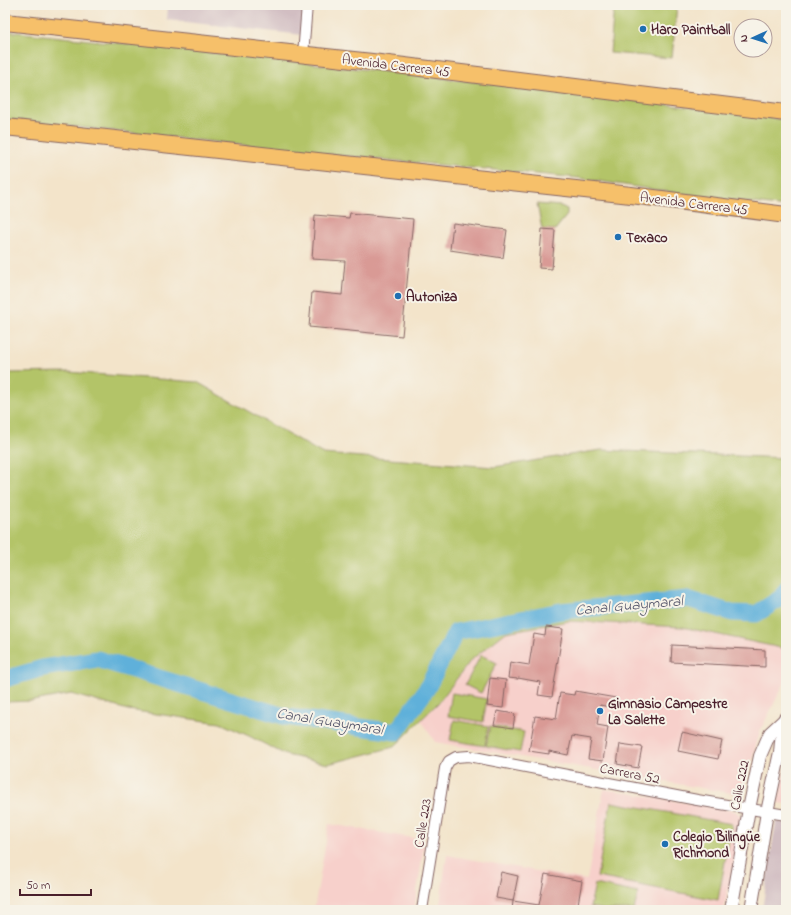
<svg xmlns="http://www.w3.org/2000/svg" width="791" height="915" viewBox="0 0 791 915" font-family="'Indie Flower',sans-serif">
<rect width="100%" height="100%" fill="#f7f3e8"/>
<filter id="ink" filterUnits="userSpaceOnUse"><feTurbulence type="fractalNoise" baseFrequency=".025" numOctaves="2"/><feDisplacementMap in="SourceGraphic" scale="8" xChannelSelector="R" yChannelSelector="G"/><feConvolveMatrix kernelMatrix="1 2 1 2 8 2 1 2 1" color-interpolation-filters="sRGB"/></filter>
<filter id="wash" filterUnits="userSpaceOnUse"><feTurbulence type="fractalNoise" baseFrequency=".012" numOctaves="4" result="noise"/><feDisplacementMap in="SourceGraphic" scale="16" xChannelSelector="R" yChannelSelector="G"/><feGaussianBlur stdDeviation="0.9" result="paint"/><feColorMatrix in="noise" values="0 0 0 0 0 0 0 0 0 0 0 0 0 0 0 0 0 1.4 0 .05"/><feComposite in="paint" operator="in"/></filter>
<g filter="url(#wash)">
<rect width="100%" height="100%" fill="#f3e4ca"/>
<path fill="#f7d0cb" d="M569 621 682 627 786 649V680L760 731 742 795 435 742 421 720 439 702 471 660 506 632Z
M786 763V804L778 803Z
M604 789 735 811 740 815 742 821 724 910H439L447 855 587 880Z
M329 824 425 840 414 910H314Z"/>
<path fill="#d2bec2" d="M168 5H304L303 35 167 20Z
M776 821 786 823V910H762Z"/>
<path fill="#b3c467" stroke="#7e7249" d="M614 5H677L672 58 610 53Z
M5 31 316 64 593 95 786 120V207L689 195 579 178 326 154 5 119Z
M537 204 561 206 567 209V215L555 230 542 229Z
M68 372 197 382 323 454 494 467 601 450 786 458V649L682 627 569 621 506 632 471 660 439 702 394 747 328 764 286 755 249 736 220 723 128 710 71 694 33 701 5 702V373Z
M481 655 497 663 481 693 465 685Z
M452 693 487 699 483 722 448 716Z
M454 720 488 726 485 746 450 740Z
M490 726 524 732 520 752 486 746Z
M611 802 732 824 718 900 597 877Z
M595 884 638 893 634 910H606L590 907Z"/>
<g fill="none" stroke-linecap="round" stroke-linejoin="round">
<path stroke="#5fb0da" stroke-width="17" d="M5 679 43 668 97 659 287 717 396 732 426 690 456 632 561 611 688 599 732 613 756 614 781 598 786 590"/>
</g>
<g id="blocks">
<path fill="#d99a95" d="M350 213 413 219 402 336 309 327 312 292 342 295 345 261 312 259 315 215 349 218Z
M453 223 507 230 503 258 450 250Z
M542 229 555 230 552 269 539 268Z
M546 627 563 629 552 697 538 695 540 682 518 678V679L508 678 510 662 529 665 534 634 545 636Z
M672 645 765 650V667L671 662Z
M490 678 506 680 503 708 487 706Z
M575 691 616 698 614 708 600 705 597 725 608 727 603 761 588 759 591 739 572 736 568 755 549 751V754L529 751 535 716 556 719 560 693 574 695Z
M497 711 515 714 513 728 494 725Z
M682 732 722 741 718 759 678 751Z
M620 744 642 747 638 768 617 764Z
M501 872 518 876 513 901 496 898Z
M545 874 582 881 577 910H512L513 901 539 905Z"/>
</g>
</g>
<g filter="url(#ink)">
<use href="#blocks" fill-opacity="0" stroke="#856463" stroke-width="1"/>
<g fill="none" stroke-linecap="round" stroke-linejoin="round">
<defs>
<path id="minor" d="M303 55 307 5
M422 910 445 768 449 761 456 757 469 756 697 800 786 815"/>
<path id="tertiary" d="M731 910 749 809 760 756 770 733 783 721
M751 910 767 812 780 752 783 721 785 718"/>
<path id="trunk" d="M5 22 372 62 786 113
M5 127 631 195 786 215"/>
</defs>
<use href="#minor" stroke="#856463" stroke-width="12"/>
<use href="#tertiary" stroke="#856463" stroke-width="14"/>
<use href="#trunk" stroke="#856463" stroke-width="18"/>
<use href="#minor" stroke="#fff" stroke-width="10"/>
<use href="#tertiary" stroke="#fff" stroke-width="12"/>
<use href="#trunk" stroke="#f6c06b" stroke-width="16"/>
</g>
</g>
<g fill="#1f6fb2" stroke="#f7f3e8" stroke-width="1.5">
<circle cx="643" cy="29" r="4"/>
<circle cx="618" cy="237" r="4"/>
<circle cx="398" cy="296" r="4"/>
<circle cx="600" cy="711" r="4"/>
<circle cx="665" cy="844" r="4"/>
</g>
<g text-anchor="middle" stroke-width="4" stroke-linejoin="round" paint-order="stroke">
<g font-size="14" font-weight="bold" fill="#4a1f2b" stroke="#f7f3e8" text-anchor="start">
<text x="651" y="34">Haro Paintball</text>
<text x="626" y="242">Texaco</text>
<text x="406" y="301">Autoniza</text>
<text x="608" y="708">Gimnasio Campestre<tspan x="608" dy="16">La Salette</tspan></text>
<text x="673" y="841">Colegio Bilingüe<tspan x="673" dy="16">Richmond</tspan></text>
</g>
<g font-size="14" fill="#4a1f2b" stroke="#f7f3e8">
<text transform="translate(396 65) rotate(7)" y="5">Avenida Carrera 45</text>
<text transform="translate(694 203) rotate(7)" y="5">Avenida Carrera 45</text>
<text transform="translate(630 773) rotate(11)" y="5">Carrera 52</text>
<text transform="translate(739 785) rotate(-79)" y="5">Calle 222</text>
<text transform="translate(422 823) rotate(-81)" y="5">Calle 223</text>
</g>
<g font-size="15" font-style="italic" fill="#515268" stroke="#f7f3e8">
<text transform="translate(629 605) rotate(-5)" y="5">Canal Guaymaral</text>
<text transform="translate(330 721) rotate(9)" y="5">Canal Guaymaral</text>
</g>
</g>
<rect width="791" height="915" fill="none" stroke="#f7f3e8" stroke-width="20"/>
<g transform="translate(753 38) rotate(267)"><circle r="19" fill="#f7f3e8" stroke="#b29e9c"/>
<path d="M0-3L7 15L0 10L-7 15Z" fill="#1f6fb2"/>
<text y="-6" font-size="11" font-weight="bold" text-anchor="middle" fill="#4a1f2b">N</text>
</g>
<path d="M20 889v6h71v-6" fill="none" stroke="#4a1f2b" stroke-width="2"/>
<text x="26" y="889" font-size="12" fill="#4a1f2b" stroke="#f7f3e8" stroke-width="3" paint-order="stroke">50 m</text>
</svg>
